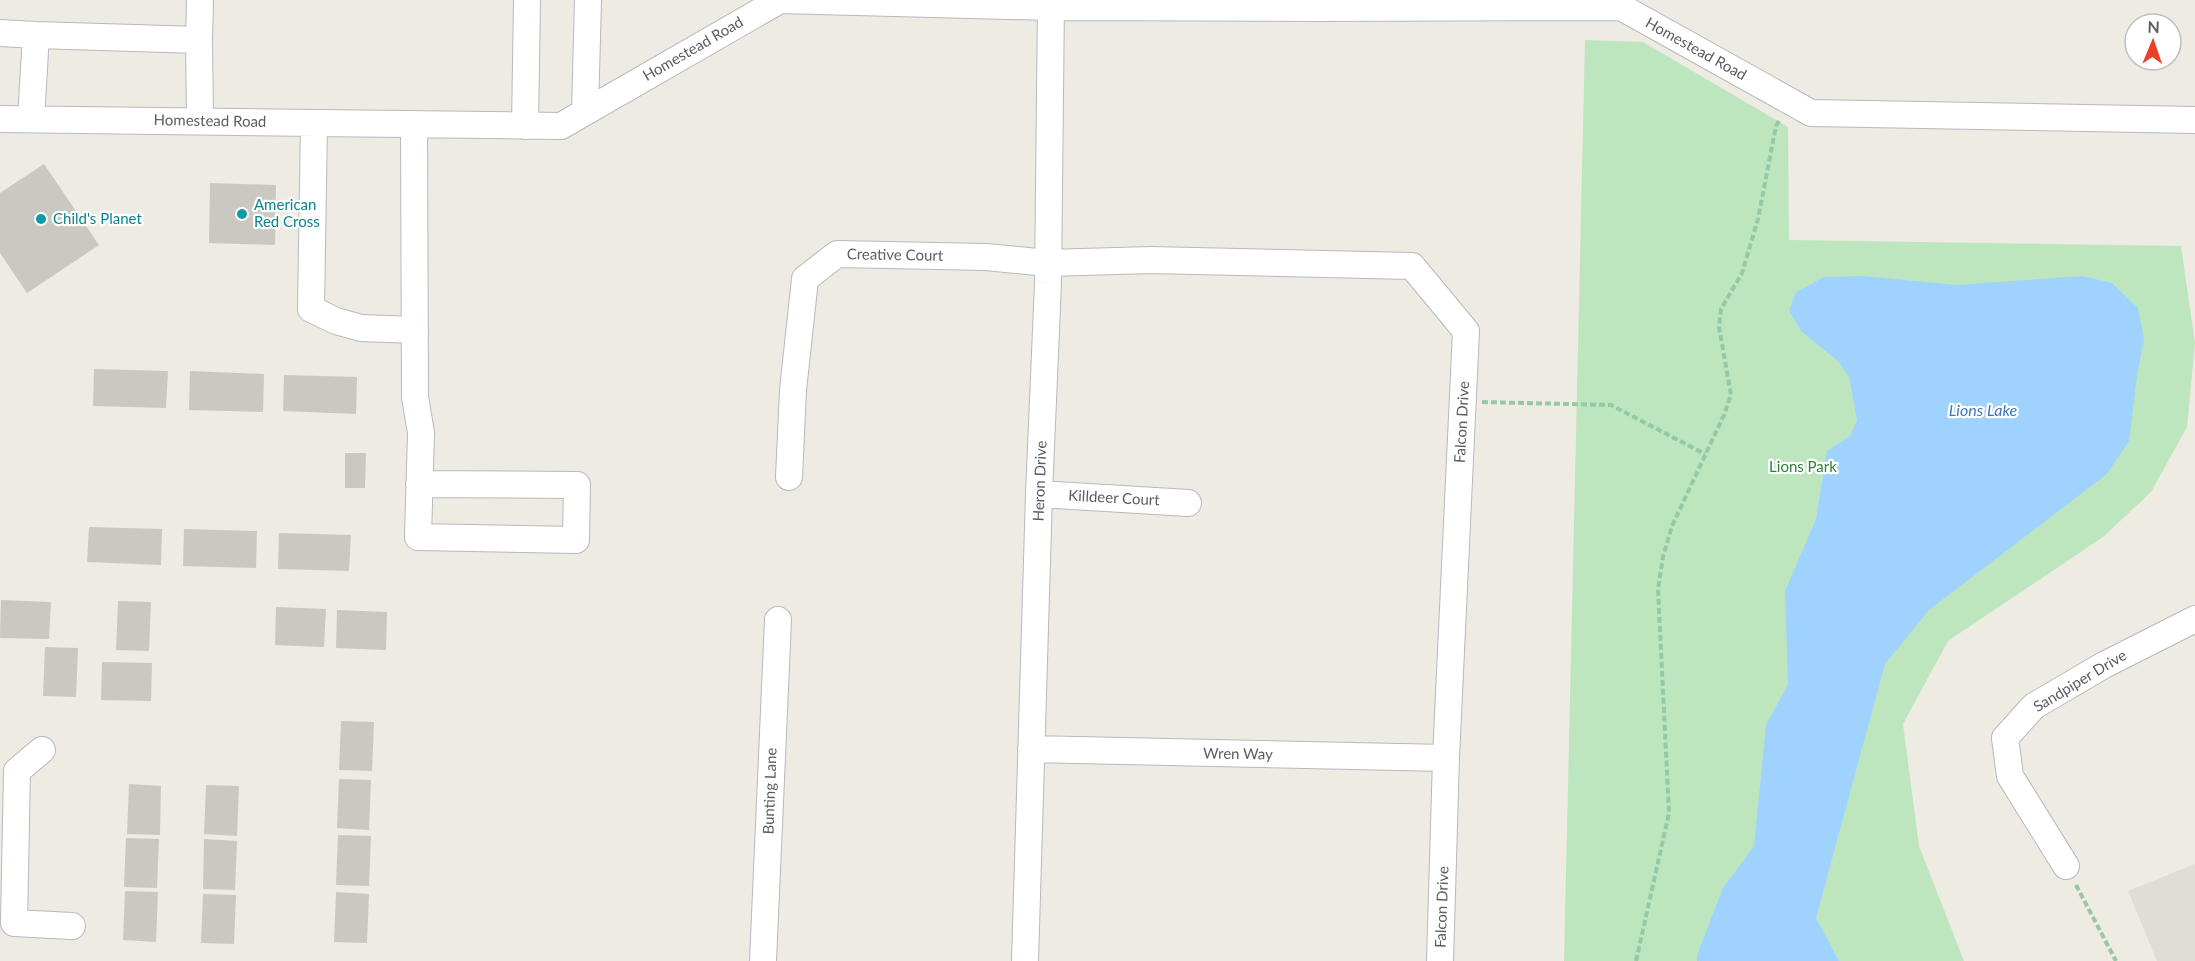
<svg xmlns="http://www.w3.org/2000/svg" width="2195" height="961" viewBox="0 0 2195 961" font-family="Lato,sans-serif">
<rect width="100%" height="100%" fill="#edebe2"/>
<path fill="#deddd6" d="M2195 864V961H2157L2128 891Z"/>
<path fill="#bde6bf" d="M1585 40 1643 42 1788 127 1789 240 2181 246 2195 343 2187 427 2151 492 2103 537 1948 641 1903 724 1919 846 1964 961H1564Z"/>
<path fill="#a0d2ff" d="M1864 276 1955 285 2082 276 2112 283 2138 308 2144 339 2137 376 2129 441 2107 474 1929 610 1885 664 1816 918 1839 961H1697V955L1723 888 1754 846 1766 725 1788 684 1785 591 1816 519 1827 451 1850 436 1857 420 1849 377 1838 361 1801 331 1789 310 1796 292 1824 277Z"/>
<path fill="#cac8c1" d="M44 164 99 245 27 293 0 253V193Z
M210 183 276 185 275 245 209 243Z
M94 369 168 371 166 408 93 406Z
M190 371 264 374 263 412 189 410Z
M284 375 357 377 356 414 283 411Z
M345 453H366L365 488H345Z
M89 527 162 529 161 565 87 562Z
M184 529 257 531 256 568 183 566Z
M279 533 351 535 349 571 278 569Z
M1 600 51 602 49 639 0 638Z
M118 601 151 602 149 651 116 650Z
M276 607 326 609 324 647 275 645Z
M337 610 387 612 386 650 336 648Z
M45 647 78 648 76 697 43 696Z
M102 662 152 663 151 701 101 700Z
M341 721 374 722 372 771 339 770Z
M339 779 371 780 369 830 337 828Z
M129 784 161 786 160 835 127 834Z
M206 785 239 786 237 836 204 834Z
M338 835 371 836 369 886 336 885Z
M126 838 159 839 157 888 124 887Z
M204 839 237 841 235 890 203 889Z
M125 891 158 892 156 942 123 940Z
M336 892 369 894 367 943 334 942Z
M203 894 236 895 234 944 201 943Z"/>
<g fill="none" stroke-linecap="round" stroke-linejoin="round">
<defs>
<path id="minor" d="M0 33 36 35
M199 40 200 0
M585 112 588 0
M0 119 561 126 780 0 1051 7 1316 8 1621 7 1811 113 2195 120
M31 119 36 35 199 40 200 121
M314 123 311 309 336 321 361 328 415 330
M414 124 415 397 421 433 418 537 576 540 577 485 419 484
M525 126 527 0
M789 477 793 390 805 279 837 254 986 257 1048 263 1151 260 1412 266 1466 331 1446 758 1440 961
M1039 494 1188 503
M1031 749 1446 758
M42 750 17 771 14 923 72 926
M2066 866 2010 776 2005 738 2034 706 2104 665 2195 619
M763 961 778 620
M1025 961 1039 494 1048 283 1051 0"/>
</defs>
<use href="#minor" stroke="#b7b9bf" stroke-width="28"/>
<path stroke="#96c7a6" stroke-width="4" stroke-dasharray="6 3" stroke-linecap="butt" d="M1482 402 1611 405 1705 454
M2076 885 2116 961
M1636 961 1669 813 1658 589 1663 557 1672 526 1724 415 1731 395 1719 327 1721 309 1742 273 1758 219 1776 126 1780 119"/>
<use href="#minor" stroke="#fff" stroke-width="26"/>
</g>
<g fill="#0f9aa8" stroke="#fff" stroke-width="2">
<circle cx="242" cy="214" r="6"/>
<circle cx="41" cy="219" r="6"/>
</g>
<g text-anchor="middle" stroke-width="4.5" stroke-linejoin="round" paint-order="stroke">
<g font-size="15" fill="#5a5e63" stroke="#fff">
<text transform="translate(693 49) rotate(-30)" y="5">Homestead Road</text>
<text transform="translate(1696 49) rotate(29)" y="5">Homestead Road</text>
<text transform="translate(210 121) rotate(1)" y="5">Homestead Road</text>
<text transform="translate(895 255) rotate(1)" y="5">Creative Court</text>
<text transform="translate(1462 422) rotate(-87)" y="5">Falcon Drive</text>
<text transform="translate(1040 481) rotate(-88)" y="5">Heron Drive</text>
<text transform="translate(1114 498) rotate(3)" y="5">Killdeer Court</text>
<text transform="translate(2080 681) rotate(-31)" y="5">Sandpiper Drive</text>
<text transform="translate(1238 754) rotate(1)" y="5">Wren Way</text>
<text transform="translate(770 791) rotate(-88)" y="5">Bunting Lane</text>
<text transform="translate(1442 907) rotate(-88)" y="5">Falcon Drive</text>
</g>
<g font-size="15" fill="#0d838f" stroke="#fff" text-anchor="start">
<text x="254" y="210">American<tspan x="254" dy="17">Red Cross</tspan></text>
<text x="53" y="224">Child's Planet</text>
</g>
<g font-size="15" fill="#318239" stroke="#fff">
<text x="1803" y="472">Lions Park</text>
</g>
<g font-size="16" font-style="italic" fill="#3e77bc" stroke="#fff">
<text x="1983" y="416">Lions Lake</text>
</g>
</g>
<g transform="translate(2153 42) rotate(2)"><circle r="28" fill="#ffffff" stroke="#bdbfc1" stroke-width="1.5"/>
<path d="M0-4.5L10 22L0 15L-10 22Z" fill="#ed3f28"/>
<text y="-9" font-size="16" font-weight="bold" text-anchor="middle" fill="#5a5e63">N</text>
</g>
</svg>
